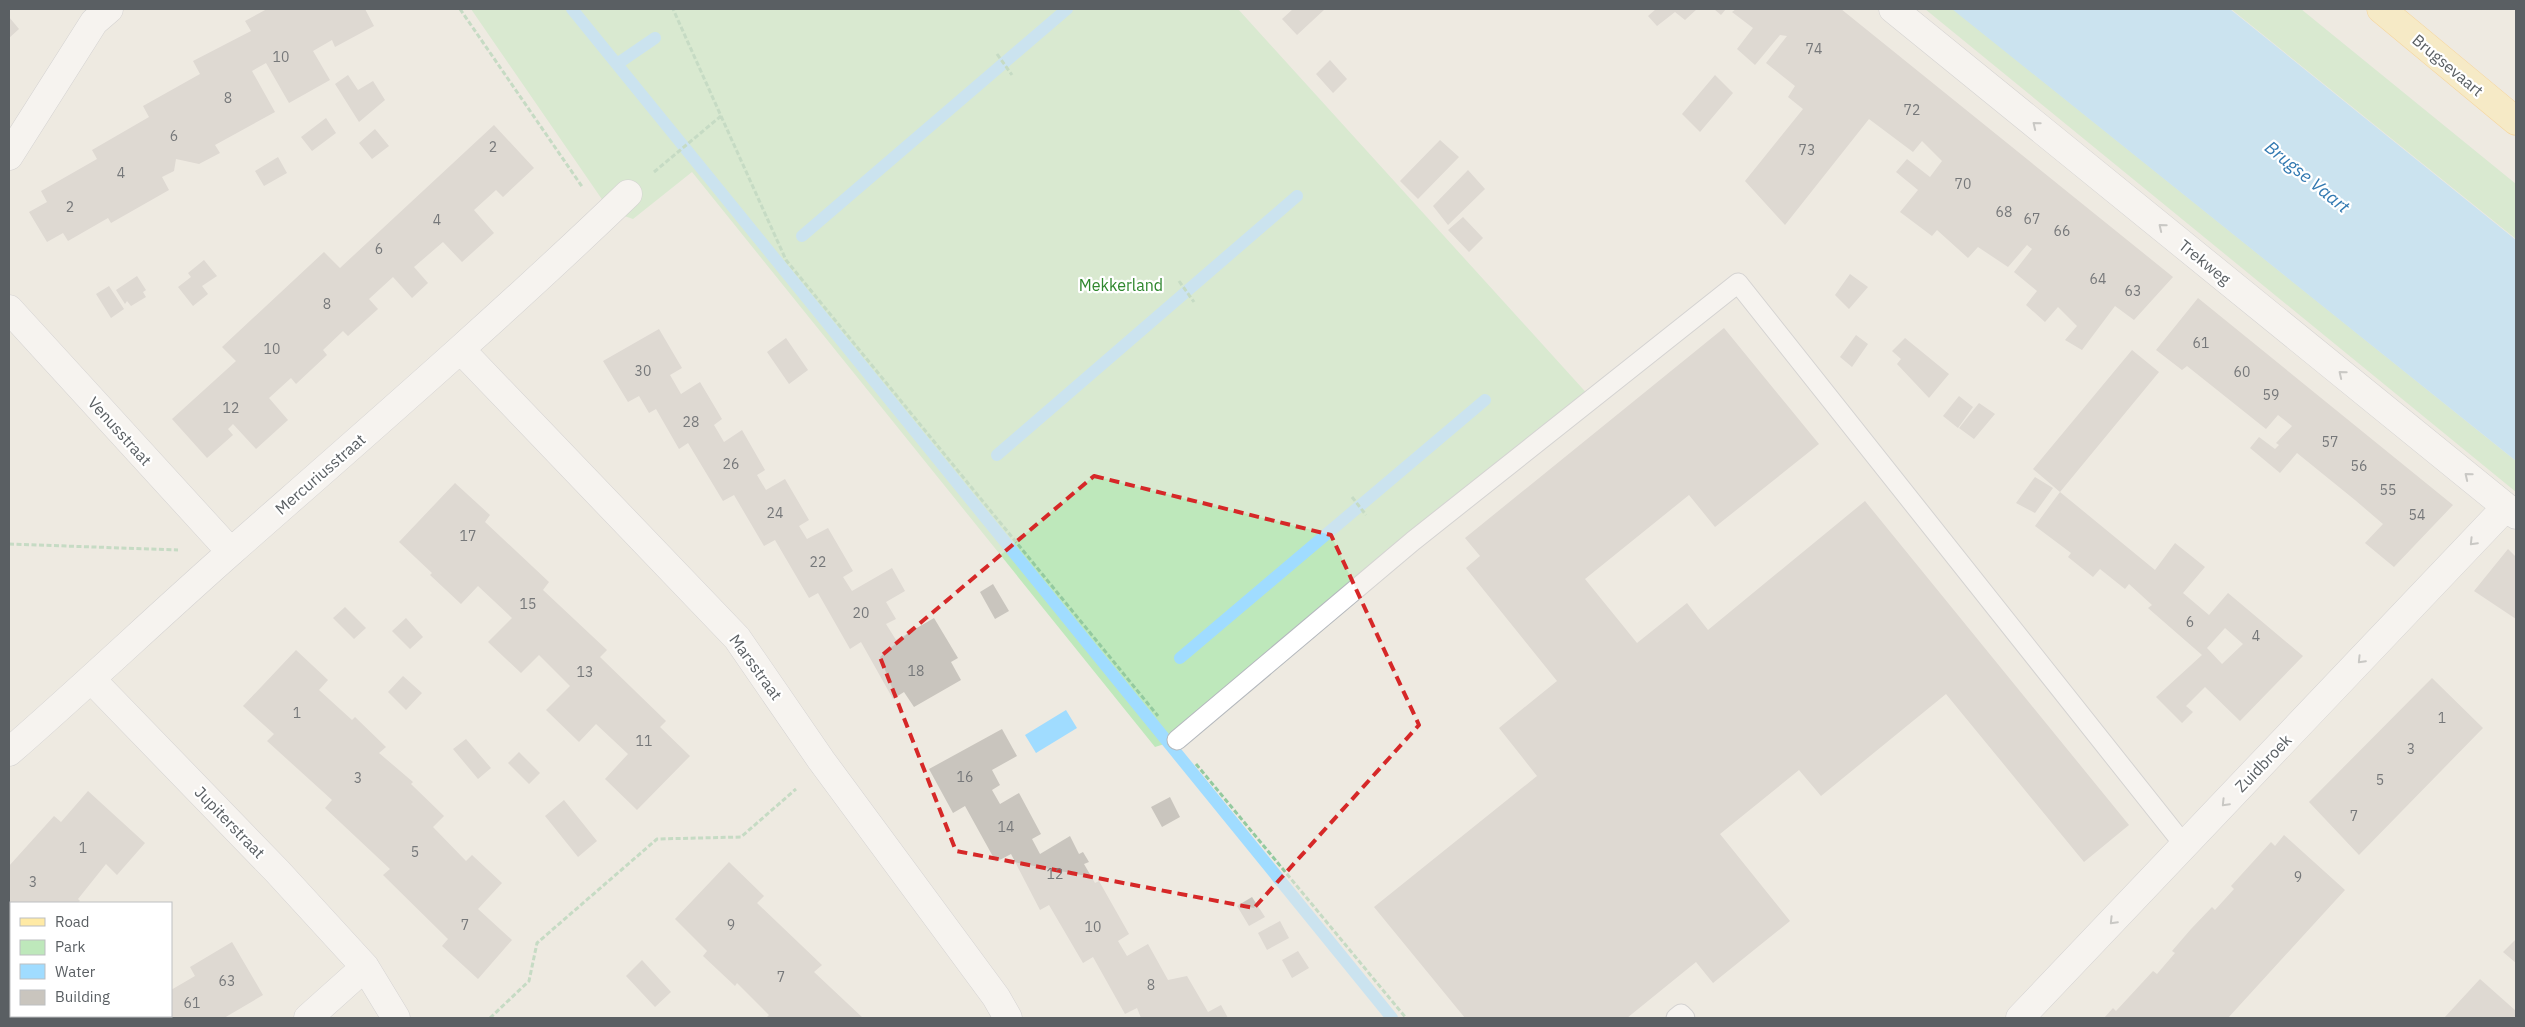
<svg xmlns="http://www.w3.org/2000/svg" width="2525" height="1027" viewBox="0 0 2525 1027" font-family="'IBM Plex Sans',sans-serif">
<rect width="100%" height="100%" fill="#eeeae1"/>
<path fill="#bee8bb" d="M471 9H1238L1592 399 1177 740 1155 747 692 172 633 219 610 211Z
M1925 9H1953L2516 461V492Z
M2231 9H2301L2516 184V239Z"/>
<path fill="#a0dcff" d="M1952 9H2230L2516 240V461Z
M1066 710 1077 728 1036 753 1025 735Z"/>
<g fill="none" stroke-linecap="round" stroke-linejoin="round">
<path stroke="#a0dcff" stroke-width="12" d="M572 9 1392 1018
M617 64 655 38
M802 236 1067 9
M997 455 1297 196
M1180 658 1485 400"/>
</g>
<path fill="#c9c5be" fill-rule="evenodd" d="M267 9H365L374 26 335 47 332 40 313 51 330 80 289 103 266 63 252 71 275 112 215 145 220 153 199 164 176 159 174 171 162 177 169 190 111 223 108 218 68 241 63 233 47 242 29 212 47 202 41 191 97 159 92 150 149 117 143 106 200 74 193 61 251 31 245 21Z
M1293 9H1325L1297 35 1282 19Z
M1656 9H1697L1685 20 1675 12 1657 26 1648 16Z
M1714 9H1726L1721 15Z
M1736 9H1841L2173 277 2134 320 2115 306 2082 350 2065 340 2077 326 2058 307 2045 322 2026 305 2037 291 2014 272 2032 249 2027 245 2008 267 1978 247 1968 258 1937 230 1932 236 1900 212 1918 190 1896 172 1907 159 1930 177 1942 161 1922 141 1913 152 1869 119 1785 225 1745 181 1803 109 1788 97 1795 86 1766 63 1787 36 1780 35 1755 65 1737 49 1753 28 1732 12Z
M9 17 19 29 9 38Z
M1330 60 1347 79 1333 93 1316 74Z
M348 75 358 90 373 81 385 100 359 122 335 84Z
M1715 75 1733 93 1700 132 1682 114Z
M326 118 336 133 312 151 301 137Z
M494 125 534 168 503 197 496 190 474 210 494 233 462 262 443 242 414 267 428 283 412 298 393 277 369 299 378 309 348 336 343 331 323 350 327 355 296 384 291 378 269 398 288 420 256 449 233 424 228 429 233 435 207 458 172 419 236 361 222 347 324 252 340 268Z
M375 129 389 146 372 159 359 143Z
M1440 140 1459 157 1418 199 1400 181Z
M278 157 287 173 264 186 255 171Z
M1468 170 1485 189 1448 225 1433 206Z
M1463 217 1483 238 1469 252 1448 230Z
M204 260 217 276 202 286 208 294 193 306 178 287 191 277 188 273Z
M1850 274 1868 287 1849 309 1835 295Z
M137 276 146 290 143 292 146 297 131 306 127 301 125 304 116 290Z
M109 286 124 309 111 318 96 294Z
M2198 298 2453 505 2394 567 2365 543 2383 524 2355 500 2297 453 2280 473 2250 448 2259 437 2275 449 2279 445 2276 443 2292 426 2278 415 2266 429 2187 366 2182 370 2156 350Z
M1724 328 1819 444 1715 527 1689 495 1585 579 1637 643 1687 603 1708 630 1865 501 2129 825 2084 862 1946 694 1821 796 1799 770 1720 834 1790 921 1713 983 1696 962 1627 1018H1465L1374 907 1537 776 1499 728 1557 681 1466 568 1480 556 1465 538Z
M659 329 682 368 670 375 681 394 700 382 722 419 714 425 724 442 742 430 765 470 757 475 766 490 785 479 809 520 799 526 807 539 828 528 853 571 843 577 852 591 892 568 905 591 886 602 896 619 886 624 896 640 934 618 958 658 951 662 961 680 914 707 904 692 893 699 861 642 850 649 818 593 809 598 775 540 764 546 734 495 723 501 688 443 679 449 656 409 649 413 639 396 628 402 603 361Z
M1856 335 1868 344 1852 367 1840 357Z
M786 338 808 370 789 384 767 352Z
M1905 338 1949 374 1929 398 1897 364 1901 359 1892 351Z
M2132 350 2159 372 2060 492 2033 469Z
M1959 396 1973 407 1958 428 1943 416Z
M1979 403 1995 414 1974 439 1959 428Z
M2035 477 2053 488 2035 513 2016 503Z
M455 483 490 515 485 522 549 582 543 590 607 650 600 657 666 721 660 727 690 756 637 810 605 779 628 754 596 724 579 742 546 710 570 686 539 655 521 673 488 642 512 618 478 586 461 604 430 575 432 573 399 542Z
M2060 492 2155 570 2175 543 2205 567 2183 593 2209 615 2228 593 2303 656 2240 721 2205 687 2186 706 2193 712 2182 723 2156 697 2202 655 2148 608 2152 605 2129 584 2125 589 2100 569 2093 577 2068 557 2071 553 2035 526ZM2225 628 2243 644 2222 664 2207 648Z
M2508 549 2516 557V619L2474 591Z
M993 584 1009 611 995 619 980 592Z
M345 607 366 628 354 639 333 618Z
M406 618 423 637 410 649 392 631Z
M296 650 328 680 319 690 352 720 355 717 386 747 379 753 413 782 411 784 444 816 433 827 466 861 472 855 502 883 478 909 512 940 478 979 442 946 448 939 383 875 390 869 325 808 332 800 267 741 274 734 243 706Z
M403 676 422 693 406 710 388 692Z
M2432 678 2483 728 2359 855 2309 802Z
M1002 729 1017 756 992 770 1000 785 992 790 1000 804 1019 793 1041 834 1032 839 1040 854 1070 836 1079 854 1083 852 1089 862 1084 864 1095 883 1099 881 1129 934 1118 941 1127 956 1148 944 1168 980 1187 976 1208 1012 1221 1005 1228 1018H1141L1137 1008 1125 1014 1093 957 1083 963 1049 905 1040 910 1011 854 996 862 965 806 953 813 929 769Z
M466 739 491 768 478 779 453 749Z
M519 752 540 773 529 784 508 763Z
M88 791 145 843 117 875 106 864 78 899 80 901 77 903H11V926L9 928V866L54 816 61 822Z
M1170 797 1180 817 1162 827 1151 807Z
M564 800 597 841 578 857 545 816Z
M2284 835 2345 890 2228 1018H2104L2113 1008 2116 1011 2153 971 2157 974 2175 953 2172 951 2191 929 2212 907 2215 910 2234 889 2231 886 2271 842 2275 846Z
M729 862 764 896 757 903 822 965 814 972 863 1018H766L769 1015 737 983 735 986 703 956 707 951 675 919Z
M1252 897 1265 917 1249 926 1237 906Z
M1280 921 1289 938 1267 950 1258 933Z
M2516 939V963L2503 952Z
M232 942 263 995 224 1018H144L148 1016H171V990L195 976 190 967Z
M1298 951 1309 968 1292 978 1282 960Z
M642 960 671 992 655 1007 626 976Z
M2480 979 2516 1011V1018H2444Z
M26 1016H49L47 1018H26Z"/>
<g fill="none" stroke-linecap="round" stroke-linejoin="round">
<defs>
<path id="lane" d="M1177 740 1413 541 1738 283 2185 846
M1676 1018 1681 1014 1685 1018"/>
<path id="street" d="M1893 9 2516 515
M9 156 94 22 109 9
M9 309 231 552
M461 350 737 638 821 760 996 997 1008 1018
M92 680 277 871 365 967 396 1018
M9 752C85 686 158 616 233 550 366 433 500 317 628 194
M308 1018 365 967
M2020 1018 2506 507"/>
<path id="primary" d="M2381 9 2516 121"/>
</defs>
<use href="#lane" stroke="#b4b8bd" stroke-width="21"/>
<use href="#street" stroke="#b4b8bd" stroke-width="29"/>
<use href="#primary" stroke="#fdbf4b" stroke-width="29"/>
<path stroke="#94ca9f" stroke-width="3" stroke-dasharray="5 2.5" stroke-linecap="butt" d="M460 9 583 188
M997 54 1012 75
M721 116 786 260 1158 716
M654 172 721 116 673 9
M1179 281 1194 302
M1352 497 1366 515
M9 544 178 550
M1196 764 1406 1018
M490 1018 529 981 537 943 657 839 741 837 796 789"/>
<use href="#lane" stroke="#fff" stroke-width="19"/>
<use href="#street" stroke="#fff" stroke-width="28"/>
<use href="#primary" stroke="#ffeaa5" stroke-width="28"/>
</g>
<defs><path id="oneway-chevron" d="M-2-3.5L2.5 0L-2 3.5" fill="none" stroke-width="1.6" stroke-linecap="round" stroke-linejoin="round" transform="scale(1.25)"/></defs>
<g stroke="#9c9fa1">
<use href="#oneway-chevron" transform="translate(2036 125) rotate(-141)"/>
<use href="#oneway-chevron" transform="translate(2162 227) rotate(-141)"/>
<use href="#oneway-chevron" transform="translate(2342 374) rotate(-141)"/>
<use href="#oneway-chevron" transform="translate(2468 476) rotate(-141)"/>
<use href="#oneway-chevron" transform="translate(2473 542) rotate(134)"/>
<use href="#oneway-chevron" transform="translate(2361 660) rotate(134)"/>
<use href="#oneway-chevron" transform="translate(2225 803) rotate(134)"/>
<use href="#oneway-chevron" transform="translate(2113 921) rotate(134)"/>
</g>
<path d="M0 0H2525V1027H0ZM1094 476 1331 535 1419 725 1254 908 956 851 880 657Z" fill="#eeeae1" fill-opacity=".55" fill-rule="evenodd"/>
<path fill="none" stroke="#d62828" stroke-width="4" stroke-dasharray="10 6" stroke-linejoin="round" d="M1094 476 1331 535 1419 725 1254 908 956 851 880 657Z"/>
<g text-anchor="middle" stroke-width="4.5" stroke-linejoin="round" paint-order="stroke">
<g font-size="14" fill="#76787a">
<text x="1814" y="54">74</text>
<text x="281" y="62">10</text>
<text x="228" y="103">8</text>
<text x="1912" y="115">72</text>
<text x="174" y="141">6</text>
<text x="493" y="152">2</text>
<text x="1807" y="155">73</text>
<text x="121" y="178">4</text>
<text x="1963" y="189">70</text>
<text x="70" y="212">2</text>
<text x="2004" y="217">68</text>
<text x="2032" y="224">67</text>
<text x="437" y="225">4</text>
<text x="2062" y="236">66</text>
<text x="379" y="254">6</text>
<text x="2098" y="284">64</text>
<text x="2133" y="296">63</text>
<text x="327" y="309">8</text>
<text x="2201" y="348">61</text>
<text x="272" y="354">10</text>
<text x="643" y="376">30</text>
<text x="2242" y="377">60</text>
<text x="2271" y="400">59</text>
<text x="231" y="413">12</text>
<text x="691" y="427">28</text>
<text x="2330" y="447">57</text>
<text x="731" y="469">26</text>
<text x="2359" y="471">56</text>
<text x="2388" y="495">55</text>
<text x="775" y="518">24</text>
<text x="2417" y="520">54</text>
<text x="468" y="541">17</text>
<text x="818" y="567">22</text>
<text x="528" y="609">15</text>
<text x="861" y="618">20</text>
<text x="2190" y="627">6</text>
<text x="2256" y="641">4</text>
<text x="916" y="676">18</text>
<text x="585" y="677">13</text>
<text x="297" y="718">1</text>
<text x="2442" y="723">1</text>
<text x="644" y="746">11</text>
<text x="2411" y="754">3</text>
<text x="965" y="782">16</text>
<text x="358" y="783">3</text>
<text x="2380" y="785">5</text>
<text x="2354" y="821">7</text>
<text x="1006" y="832">14</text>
<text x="83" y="853">1</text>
<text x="415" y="857">5</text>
<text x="1055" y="879">12</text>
<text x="2298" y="882">9</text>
<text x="33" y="887">3</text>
<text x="465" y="930">7</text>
<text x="731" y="930">9</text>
<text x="1093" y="932">10</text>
<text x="781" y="982">7</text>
<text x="227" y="986">63</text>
<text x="1151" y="990">8</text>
<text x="192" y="1008">61</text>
</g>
<g font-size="16" fill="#5a5f63" stroke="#fff">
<text transform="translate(2448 65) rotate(40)" y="6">Brugsevaart</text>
<text transform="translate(2205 262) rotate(39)" y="6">Trekweg</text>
<text transform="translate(120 431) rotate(48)" y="6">Venusstraat</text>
<text transform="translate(320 474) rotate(-41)" y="6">Mercuriusstraat</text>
<text transform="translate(756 667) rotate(54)" y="6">Marsstraat</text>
<text transform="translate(2263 763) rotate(-46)" y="6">Zuidbroek</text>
<text transform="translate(230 822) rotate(46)" y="6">Jupiterstraat</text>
</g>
<g font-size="16" fill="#2f872e" stroke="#fff">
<text x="1121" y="291">Mekkerland</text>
</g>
<g font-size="18" font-style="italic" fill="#3279b1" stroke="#fff">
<text transform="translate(2307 177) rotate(39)" y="6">Brugse Vaart</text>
</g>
</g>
<rect width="2525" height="1027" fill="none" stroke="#5a5f63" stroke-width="20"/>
<rect x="10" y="902" width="162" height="115" fill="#ffffff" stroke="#bdbfc1"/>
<rect x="20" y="918" width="25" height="8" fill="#ffeaa5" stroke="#bdbfc1"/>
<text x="55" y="927" font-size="15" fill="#5a5f63">Road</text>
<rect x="20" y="940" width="25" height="15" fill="#bee8bb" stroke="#bdbfc1"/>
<text x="55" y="952" font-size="15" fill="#5a5f63">Park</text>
<rect x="20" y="964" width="25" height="15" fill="#a0dcff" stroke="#bdbfc1"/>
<text x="55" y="977" font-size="15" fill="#5a5f63">Water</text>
<rect x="20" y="990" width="25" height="15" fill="#c9c5be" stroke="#bdbfc1"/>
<text x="55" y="1002" font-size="15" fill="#5a5f63">Building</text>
</svg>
